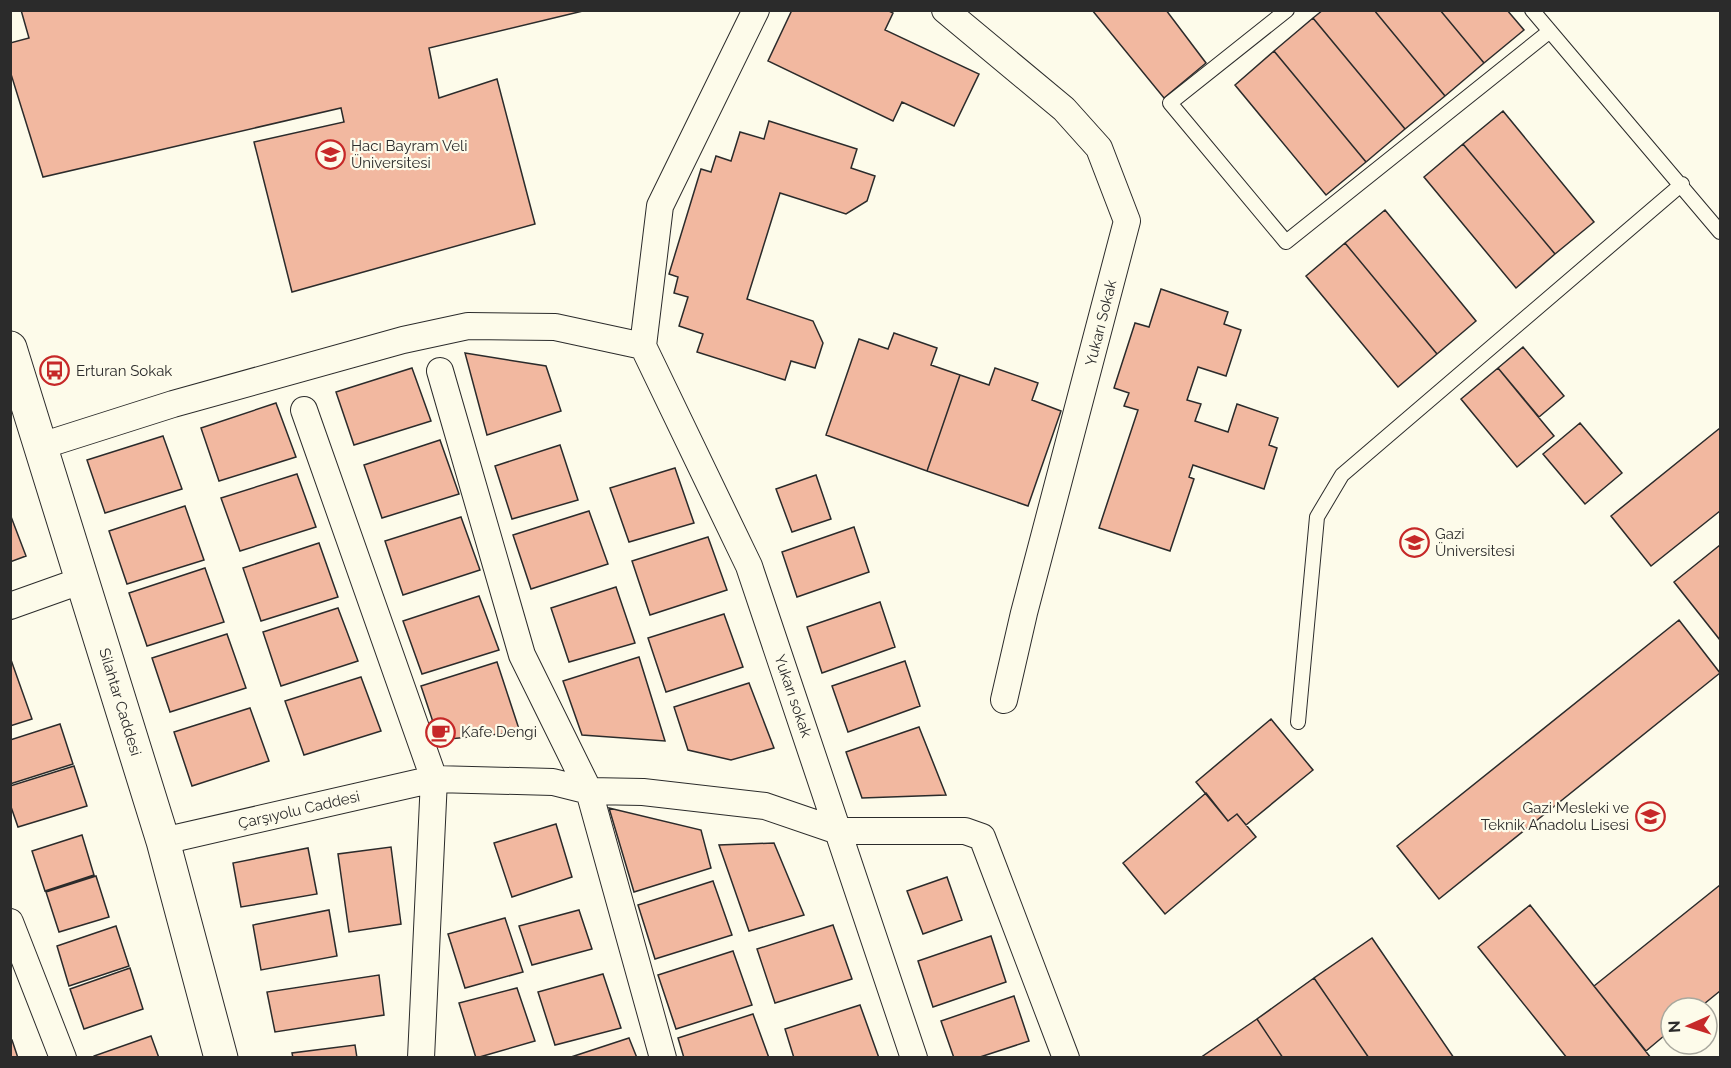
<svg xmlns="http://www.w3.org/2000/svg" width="1731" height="1068" viewBox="0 0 1731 1068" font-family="Raleway,sans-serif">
<rect width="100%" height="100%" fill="#fdfbea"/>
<path fill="#f2b8a0" stroke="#2b2b2b" stroke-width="1.5" d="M21 10H587L429 48 439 98 497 79 535 224 292 292 254 142 344 122 341 108 43 177 10 71V43L29 38Z
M792 10H887L893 13 885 30 979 74 954 126 902 102 893 121 768 61Z
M1092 10H1166L1206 63 1164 98Z
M1323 10H1374L1445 96 1405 129 1313 18Z
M1374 10H1440L1484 63 1445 96Z
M1440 10H1507L1524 30 1484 63Z
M1313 18 1405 129 1366 162 1274 51Z
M1274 51 1366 162 1326 195 1235 85Z
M1503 111 1594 222 1555 254 1463 144Z
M769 121 857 149 851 168 875 176 867 201 846 214 780 193 747 299 813 321 823 343 815 368 791 361 785 380 697 352 703 334 679 326 688 297 674 293 678 277 669 274 701 169 711 172 716 156 731 161 740 132 764 139Z
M1463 144 1555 254 1516 288 1424 177Z
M1385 210 1476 321 1437 354 1345 243Z
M1345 243 1437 354 1398 387 1306 276Z
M1161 289 1228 312 1224 324 1241 330 1226 376 1198 367 1187 400 1201 404 1195 421 1228 432 1237 404 1278 418 1269 445 1277 448 1264 489 1193 465 1189 477 1194 479 1170 551 1099 528 1138 410 1124 406 1129 393 1114 388 1135 323 1149 327Z
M894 333 937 348 931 365 960 375 927 471 826 435 859 339 888 349Z
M1523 347 1564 396 1539 417 1498 368Z
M465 353 546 366 561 411 487 435Z
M412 368 431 421 354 445 336 392Z
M995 368 1038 383 1032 400 1061 411 1028 506 927 471 960 375 989 385Z
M1498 368 1554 436 1517 467 1461 399Z
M276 403 296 457 219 481 201 428Z
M1580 423 1622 473 1585 504 1543 454Z
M1720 428V511L1651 566 1611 516Z
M163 436 182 489 105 513 87 460Z
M440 440 459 494 382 518 364 465Z
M560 445 578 500 512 519 495 466Z
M675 468 694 523 629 542 610 488Z
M297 474 316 527 240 551 221 498Z
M816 475 831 519 792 532 776 489Z
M185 506 204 560 127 584 109 531Z
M589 511 608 564 531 589 513 535Z
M10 514 26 556 10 562Z
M461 517 480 570 403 595 385 541Z
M854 527 869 572 797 597 782 552Z
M708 537 727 590 650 615 632 561Z
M319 543 338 597 261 621 243 568Z
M1720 545V640L1674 582Z
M205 568 224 622 147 646 129 593Z
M616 587 635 643 569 662 551 608Z
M479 596 499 650 422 674 403 621Z
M880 602 895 647 822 673 807 627Z
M338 608 358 661 281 686 263 632Z
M724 614 743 667 666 692 648 638Z
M1679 620 1720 673 1439 899 1397 846Z
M227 634 246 688 170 712 152 658Z
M10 657 32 719 10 726Z
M639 657 665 741 582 735 563 681Z
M905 661 920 706 848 732 832 686Z
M497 662 520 732 439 740 421 686Z
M361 677 381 731 304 755 285 701Z
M749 683 774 748 731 760 688 750 674 707Z
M250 708 269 761 192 786 174 732Z
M1271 719 1313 770 1246 825 1237 814 1228 821 1196 782Z
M60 724 73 764 10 784V740Z
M919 727 946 795 862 798 846 752Z
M74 766 87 806 18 827 10 804V786Z
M1206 793 1228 821 1237 814 1256 837 1165 914 1123 863Z
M609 808 701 830 711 868 634 892Z
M556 824 572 877 512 897 494 843Z
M82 835 94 875 45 891 32 851Z
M774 843 804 915 749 931 719 845Z
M391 847 401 924 349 932 338 854Z
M308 848 317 894 241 907 233 863Z
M96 876 109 917 59 932 46 892Z
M947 877 962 920 923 934 907 891Z
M713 881 732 935 655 959 638 905Z
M1720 885V991L1699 1008H1671V1030L1646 1051 1594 986Z
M1530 905 1594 986 1651 1058H1567L1478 947Z
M329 910 337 956 261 970 253 925Z
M579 910 592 949 532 965 519 926Z
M505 918 523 972 465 988 448 934Z
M833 925 852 979 775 1003 757 949Z
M116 926 129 966 69 986 57 946Z
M991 936 1006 982 933 1007 918 961Z
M1372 938 1454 1058H1369L1314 978Z
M733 951 752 1005 676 1029 658 975Z
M130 968 143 1009 84 1029 70 989Z
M603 974 621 1028 555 1045 538 992Z
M379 975 384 1015 275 1032 267 992Z
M1314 978 1369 1058H1283L1257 1019Z
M517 988 535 1041 476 1058 459 1003Z
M1014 996 1029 1041 977 1058H954L941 1021Z
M860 1005 879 1058H794L785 1029Z
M753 1014 769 1058H684L678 1038Z
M1257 1019 1283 1058H1200Z
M151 1036 159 1058H94V1056Z
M629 1038 637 1058H568Z
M10 1040H12L18 1058H10Z
M355 1045 357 1058H293L292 1053Z"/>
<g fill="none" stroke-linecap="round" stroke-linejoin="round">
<defs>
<path id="lane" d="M1287 10 1170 103 1286 242 1550 31
M1532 10 1720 232
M1298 722 1317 517 1342 475 1682 184"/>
<path id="street" d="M945 10 1064 109 1099 148 1127 221 1024 613 1004 700
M643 346 749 566 914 1058
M643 346 660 206 756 10
M440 371 522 655 589 791 663 1058
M304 410 434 779 421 1058
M41 446 173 404 403 340 468 326 555 327 643 346
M10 606 83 580
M163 841 434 779 553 782 589 791 643 792 765 806 838 831H965L982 837 1066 1058
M10 922 63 1058"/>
<path id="secondary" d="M10 348 163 841 221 1058"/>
</defs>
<use href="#lane" stroke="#2b2b2b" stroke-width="16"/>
<use href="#street" stroke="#2b2b2b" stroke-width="28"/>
<use href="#secondary" stroke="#2b2b2b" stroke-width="35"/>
<use href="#lane" stroke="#fdfbea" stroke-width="14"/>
<use href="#street" stroke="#fdfbea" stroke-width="26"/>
<use href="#secondary" stroke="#fdfbea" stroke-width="33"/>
</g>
<defs>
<symbol id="university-ring" viewBox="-11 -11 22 22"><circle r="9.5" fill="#fdfbea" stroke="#c62828" stroke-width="1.5"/><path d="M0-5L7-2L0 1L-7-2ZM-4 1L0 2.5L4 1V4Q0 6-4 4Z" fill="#c62828"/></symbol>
<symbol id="bus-ring" viewBox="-11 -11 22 22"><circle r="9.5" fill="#fdfbea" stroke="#c62828" stroke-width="1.5"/><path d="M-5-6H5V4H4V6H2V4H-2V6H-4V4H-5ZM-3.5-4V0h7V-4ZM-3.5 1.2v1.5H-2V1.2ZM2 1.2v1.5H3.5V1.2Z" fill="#c62828"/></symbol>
<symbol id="cafe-ring" viewBox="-11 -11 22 22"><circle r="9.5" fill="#fdfbea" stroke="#c62828" stroke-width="1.5"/><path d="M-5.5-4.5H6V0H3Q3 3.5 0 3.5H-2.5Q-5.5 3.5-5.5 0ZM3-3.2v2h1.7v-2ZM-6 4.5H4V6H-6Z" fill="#c62828"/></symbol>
<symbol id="school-ring" viewBox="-11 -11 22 22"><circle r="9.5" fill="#fdfbea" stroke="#c62828" stroke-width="1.5"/><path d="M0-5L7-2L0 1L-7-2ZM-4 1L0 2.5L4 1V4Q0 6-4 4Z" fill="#c62828"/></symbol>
</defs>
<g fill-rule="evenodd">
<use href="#university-ring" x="314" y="138" width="33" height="33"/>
<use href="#bus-ring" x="38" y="354" width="33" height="33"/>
<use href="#university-ring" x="1398" y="526" width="33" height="33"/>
<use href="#cafe-ring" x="424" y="716" width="33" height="33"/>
<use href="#school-ring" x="1634" y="800" width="33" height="33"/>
</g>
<g text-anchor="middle" stroke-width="4.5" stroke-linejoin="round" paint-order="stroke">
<g font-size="15" fill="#2b2b2b" stroke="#fdfbea" text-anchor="start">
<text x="351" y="151">Hacı Bayram Veli<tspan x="351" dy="17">Üniversitesi</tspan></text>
<text x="76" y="376">Erturan Sokak</text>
<text x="1435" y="539">Gazi<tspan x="1435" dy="17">Üniversitesi</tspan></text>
<text x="461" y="737">Kafe Dengi</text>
<text x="1629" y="813" text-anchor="end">Gazi Mesleki ve<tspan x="1629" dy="17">Teknik Anadolu Lisesi</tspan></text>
</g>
<g font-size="15" fill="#2b2b2b" stroke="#fdfbea">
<text transform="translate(1101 323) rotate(-76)" y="5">Yukarı Sokak</text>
<text transform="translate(793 696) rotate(71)" y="5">Yukarı sokak</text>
<text transform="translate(120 702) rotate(73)" y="5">Silahtar Caddesi</text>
<text transform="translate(299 810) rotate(-13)" y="5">Çarşıyolu Caddesi</text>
</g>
</g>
<rect width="1731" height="1068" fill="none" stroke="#2b2b2b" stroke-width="24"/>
<g transform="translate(1689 1026) rotate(267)"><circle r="28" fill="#fdfbea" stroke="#a9a89e" stroke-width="1.5"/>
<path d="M0-4.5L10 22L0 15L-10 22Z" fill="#c62828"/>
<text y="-9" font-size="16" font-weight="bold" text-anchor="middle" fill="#2b2b2b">N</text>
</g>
</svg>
